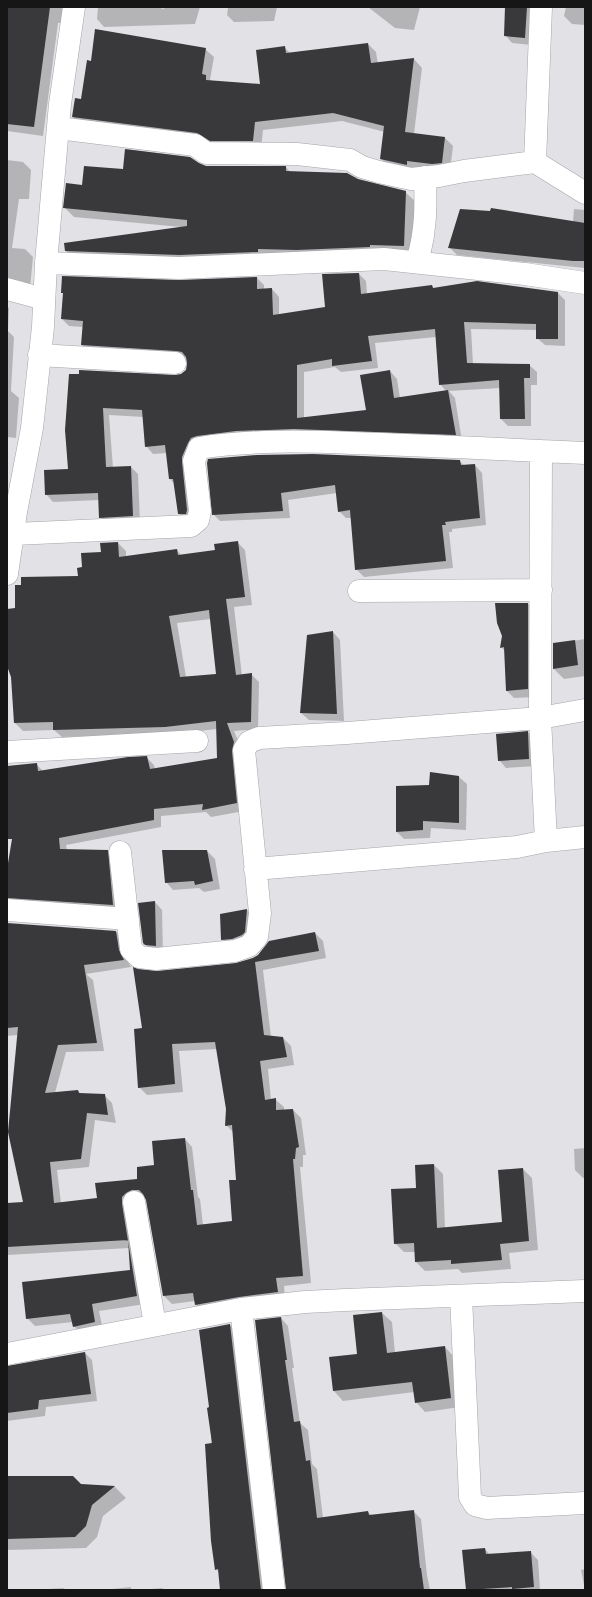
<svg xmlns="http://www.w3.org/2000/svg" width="592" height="1597" viewBox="0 0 592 1597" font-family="'Crimson Pro',serif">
<rect width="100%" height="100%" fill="#e2e1e5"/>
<path fill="#0003" fill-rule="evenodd" d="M7 7H64L61 23H58L43 136 7 131Z
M98 7H157L164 9V7H200L195 24 104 27 97 19Z
M224 7H277L274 21 234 22 227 15 228 8Z
M368 7H420L414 30 395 28Z
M506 7H533L532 45 512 43 505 35Z
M566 7H585V25L572 24 564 16Z
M368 44 376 52 378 64 414 59 422 68 414 134 445 138 453 146 450 171 390 167 381 159 385 132 342 121 263 130 261 149 219 148 81 125 73 117 82 101 92 62 205 49 214 57 210 80 211 81 262 86 285 48 291 54Z
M7 160 23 162 31 170 29 199H19L12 248 25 249 33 257 30 288 7 287Z
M198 164 206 166 286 167 290 172 358 180 405 192 415 201 413 255 76 260 66 251 181 227 74 217 64 207 83 186 124 170Z
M574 209 585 210V268L457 255 449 247 573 222Z
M359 274 366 281 367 294 432 286 434 289 558 293 565 300V346L545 345 537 338V330L471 329 473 364 529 365 537 372V385H531V426H508L501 419 500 388 449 391 455 398 462 441 204 443 194 518 187 521 179 514 175 484 170 479 167 453 153 454 146 446 144 417 109 415 113 468 131 467 138 474 140 523 107 524 100 517 99 500 53 502 46 494 69 470 70 375 175 376 181 375 186 370 188 364 187 358 184 357 89 352 82 345 83 327 69 326 62 319 64 295 62 292 179 281 257 278 264 285V290L272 289 279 297V315L326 308ZM436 337 440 384 446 391 400 398 397 379 390 371 367 411 304 418V372L335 367 341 372 378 368 375 343Z
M7 307 9 308 8 331 14 337 11 391 19 398 16 438 7 437Z
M459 461 465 466 475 465 482 473 486 525 452 529V532H449L453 568 364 577 356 569 352 518H346L339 511 337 493 288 500 290 518 220 521 213 514 208 463Z
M237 542 245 550 252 605 234 607 242 676 251 674 259 682 258 729 234 731 242 750 244 811 211 817 206 812 161 816V827L66 845 67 851H108L115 858 121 913 7 908V875L13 841 7 831V767L36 764 43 771 146 757 154 765 155 770 218 759 217 729 173 734 62 737 54 730 23 731 15 723 12 677 7 649V610L16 609 79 576 83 568 102 553 118 543 126 551V557L177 550 181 555 216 551ZM211 619 217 675 186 677 177 623Z
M528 604 535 611V697L514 698 507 691 505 651 501 647Z
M333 632 340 640 344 721 309 720 301 713Z
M585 639V676L564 679 554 669V644Z
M528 732 535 740 537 766 506 768 499 760Z
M459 777 467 784 466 830 431 828 430 838 404 839 397 832 430 786Z
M207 851 215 859 220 889 204 892 199 888 173 890 166 882Z
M155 902 162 910 163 953 153 952 144 943Z
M247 910 254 918 252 939 230 947 222 939Z
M7 924 116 932 124 939 126 959 131 967 86 974 93 980 104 1051 66 1052 55 1093 78 1091 81 1094 104 1095 112 1103 116 1123 95 1120 89 1167 57 1170 61 1203 98 1199 138 1180 185 1139 192 1147 198 1197 200 1199 203 1225 233 1222 237 1181 234 1133 226 1125 227 1109 218 1049 179 1051 183 1092 147 1095 139 1087 144 1029 157 972 237 964 315 933 323 941 326 958 263 970 271 1037 283 1038 291 1046 294 1065 268 1069 271 1100H276L284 1107V1110H293L301 1118 306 1155H303V1167H300L311 1283 284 1286 285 1300 204 1313 196 1305 195 1301 172 1304 164 1296 146 1198 141 1197 145 1304 99 1311 103 1330 81 1334 74 1326 73 1322 35 1326 27 1318 131 1271 129 1248 7 1255V1204L24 1203 18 1035 7 1036Z
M585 1148V1178H583L575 1170 574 1149Z
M434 1165 443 1174 445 1228 503 1223 523 1169 532 1178 538 1250 509 1253 511 1269 462 1273 458 1269 425 1271 416 1262V1252H404L395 1243 417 1189Z
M382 1313 392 1322 395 1353 445 1347 454 1357 460 1407 425 1412 416 1402 414 1392 343 1401 334 1391 358 1355Z
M281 1318 288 1326 294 1368H292L300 1423 308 1430 312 1464 317 1469 323 1518 368 1512 372 1516 413 1511 421 1519 427 1575 430 1590H287Z
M230 1325 237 1332 268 1590H221L220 1573 216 1569 210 1408Z
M85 1353 92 1360 97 1401 46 1407 45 1416 7 1421V1367Z
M7 1477 81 1485 115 1487 126 1498 103 1516 97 1537 86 1548 7 1550Z
M485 1549 490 1555 530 1552 538 1560 540 1590H467L463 1551Z
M585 1569V1590L581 1570Z
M130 1587 133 1590H103Z
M63 1588 67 1590H32Z
M162 1588 165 1590H140Z"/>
<path fill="#39383b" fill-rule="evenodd" d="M7 7H50L34 127 7 124Z
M505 7H527L525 38 504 36Z
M95 29 206 48 202 74 206 75V80L260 84 256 50 285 46 286 53 368 43 371 63 414 58 405 132 445 137 442 163 432 164 407 161V165L380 159 384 126 333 113 255 122 253 141H210L197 133 72 117 75 98 81 99 87 60 91 61Z
M125 149 190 157 199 163 206 166H286V171L347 173 358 179 406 191 404 246 370 245V247L297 250 258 249V252L179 255 65 251 64 243 187 226V220L63 208 66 183 82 185 84 166 123 169Z
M491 208 585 223V261H573L448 248 460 209 490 211Z
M359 273 361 294 432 285 433 288 477 281 558 292V339H536V324L464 322 467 363 530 364V378H524L525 419H500L499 380 439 385 435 329 368 336 372 361 332 366V359L297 365V418L366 410 360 375 390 370 394 398 448 390 456 435 294 429 236 431 197 436 191 438 188 443 182 457V462L187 510 186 514H178L173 479H169L165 445 145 447 142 410 103 408 106 467 131 466 133 516 99 518 98 493 45 495 44 470 68 469 65 430 69 374H79V370L175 375 181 374 186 370 187 364 186 357 182 352 176 351 81 345 83 321 61 319 63 293H61L62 276 179 280 257 277V289L272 288 273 315 325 307 322 274Z
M313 454 460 460 461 465 475 464 480 518 445 522 446 525H442L446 561 355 570 350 510 338 512 335 485 281 493 283 511 212 515 207 463 208 459 257 455Z
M238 541 245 597 226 599 236 675 252 673 251 722 227 723 234 742 232 751 237 803 202 810 203 804 154 809V820L59 838 60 849 108 850 113 905 7 898V869L12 839H7V766L37 763 38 771 128 757 147 756 150 769 217 758 216 721 165 727 53 730V722L14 723 11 677 7 666V609L15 608V585H21V577L78 576 77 568 82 567 81 553 101 552 100 543 118 542 119 557 177 549 178 555 215 550 214 544ZM209 610 216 674 180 677 169 616Z
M495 603H528V689L506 691 504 647 500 648 502 636 497 623Z
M333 631 337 714 300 713 307 635Z
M575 640 578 665 553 669V643Z
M528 731 529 759 498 761 496 734Z
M430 772 459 776V823L423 821V830L396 832V786L429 785Z
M162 850H207L213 881 195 885 194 881 165 883Z
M155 901 156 946 145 945 143 943 138 903Z
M247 909 245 932 242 935 232 939 221 940 220 914Z
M7 923 116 931 119 950 124 960 84 965 97 1043 58 1045 45 1093 78 1090 79 1093 105 1094 108 1115 87 1113 81 1159 50 1162 54 1203 97 1198 95 1183 137 1179V1167L154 1165 152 1141 185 1138 191 1190H193L197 1225 232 1221 229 1180H236L232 1125 225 1126 226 1109 215 1042 172 1044 175 1084 138 1088 134 1029 142 1028 133 967 138 969 157 971 236 963 253 958 258 955 269 941 315 932 319 951 255 962 264 1035 283 1037 287 1057 260 1061 265 1100 276 1098V1110L293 1109 299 1147 296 1148 295 1159H293L303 1276 276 1278 278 1292 239 1297 195 1305 193 1293 163 1296 146 1200 143 1194 139 1190H132L126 1193 122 1197V1204L137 1296 92 1304 95 1322 73 1327 70 1314 26 1319 22 1282 130 1270 128 1240 7 1247V1203L23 1202 8 1132 18 1027 7 1028Z
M434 1164 437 1228 502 1222 498 1170 523 1168 529 1241 500 1244 502 1260 451 1264V1260L415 1262 414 1243 394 1244 391 1189 416 1188 415 1165Z
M382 1312 387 1353 445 1346 451 1398 415 1403 412 1382 333 1391 329 1357 357 1354 353 1315Z
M281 1317 287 1360H285L294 1422 300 1421 306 1461 310 1460 317 1518 368 1511 369 1515 414 1510 420 1568H421L424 1590H286L255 1320Z
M230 1324 261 1590H220L218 1569 215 1570 211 1541 205 1444 212 1443 207 1408 209 1407 199 1330Z
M85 1352 91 1394 39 1400 38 1409 7 1413V1366Z
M7 1476H73L81 1484 115 1486 92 1505 86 1526 75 1537 7 1539Z
M485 1548 486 1554 531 1551 534 1587 512 1589V1587L466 1590 462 1550Z"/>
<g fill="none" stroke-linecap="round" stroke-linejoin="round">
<defs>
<path id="minor" d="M541 7 535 162 585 193
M58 128 195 145 206 153 297 154 350 160 362 167 379 172 411 179 439 176 464 171 535 162
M417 262C426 232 426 208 425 177
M46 263 179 268 384 259 525 274 585 283
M7 289 44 299
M39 355 175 363
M14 534 191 526 198 520 200 511 194 461 199 448C249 440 301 441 352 443 415 445 478 448 541 451
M7 574 16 512 32 428 43 327 46 263 60 104 74 7
M359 591 541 590
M7 752 197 741
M546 841 585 837
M120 852 131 949 139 957 156 959 235 951 249 946 257 937 260 913 244 750 249 742 259 738 347 733 540 718 585 710
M255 869 517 847 546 841 540 718 541 451 585 453
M7 910 128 919
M134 1202 155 1325
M461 1296 470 1497 475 1505 487 1508 585 1503
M241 1309 274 1590
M7 1354 241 1309 305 1302 345 1300 585 1291"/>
</defs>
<use href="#minor" stroke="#a5a4a8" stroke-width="23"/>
<use href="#minor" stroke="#fff" stroke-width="22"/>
</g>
<rect width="592" height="1597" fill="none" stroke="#161617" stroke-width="16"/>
</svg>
